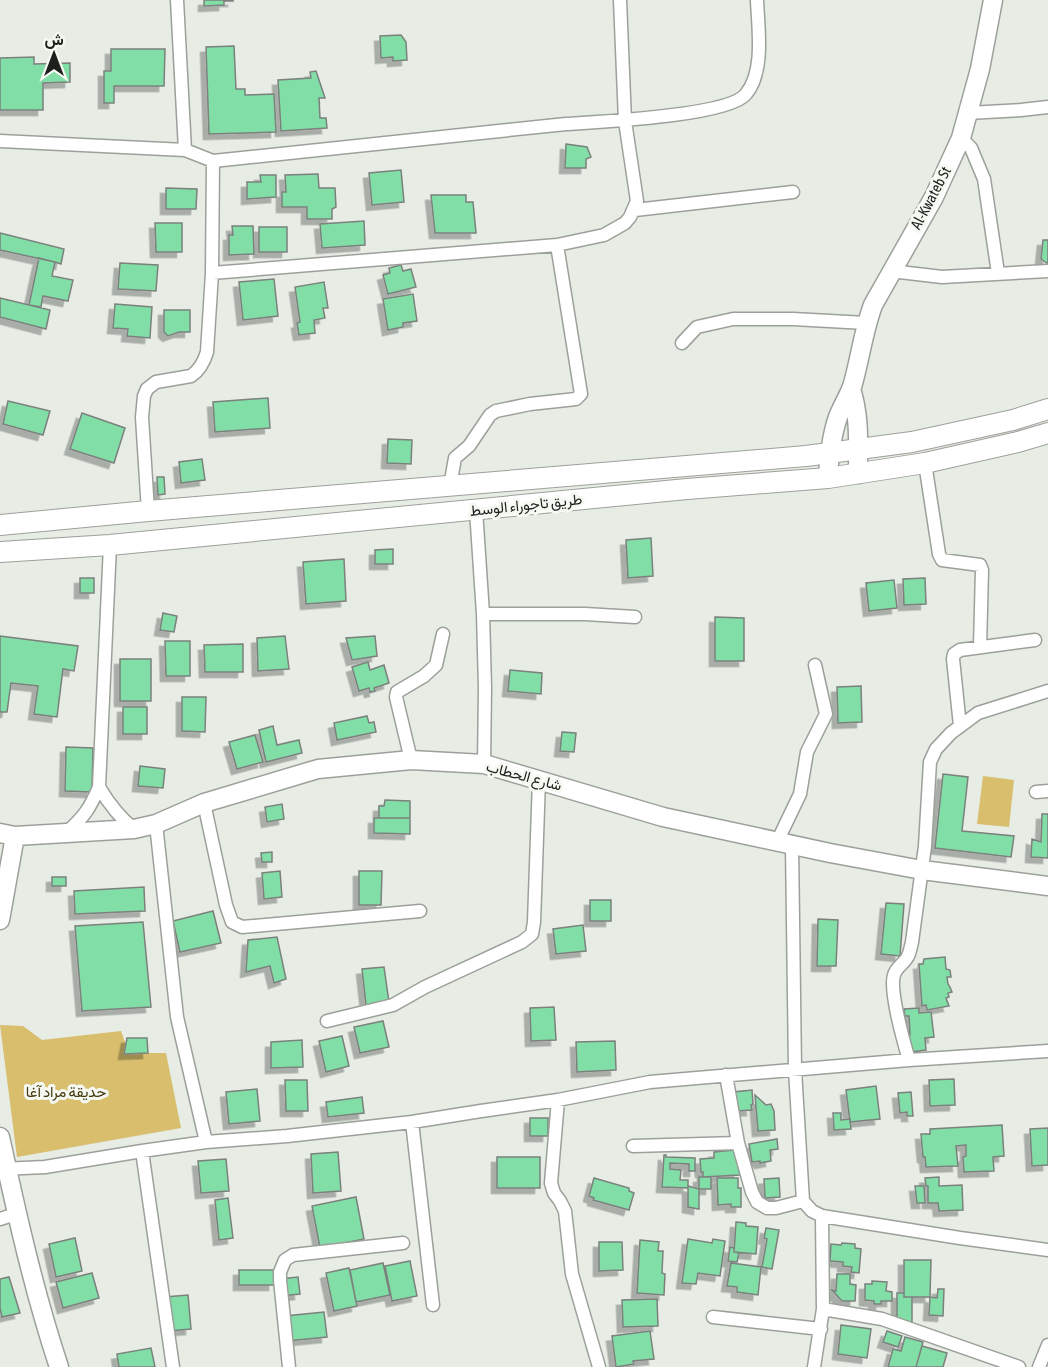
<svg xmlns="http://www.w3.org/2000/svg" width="1048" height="1367" viewBox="0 0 1048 1367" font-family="'Asap Condensed',Vazirmatn,sans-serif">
<defs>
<filter id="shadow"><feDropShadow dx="-5.5" dy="5.5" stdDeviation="0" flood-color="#0004"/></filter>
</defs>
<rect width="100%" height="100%" fill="#e7ece5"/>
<path fill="#d8be6d" d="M983 776 1014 780 1009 827 977 824Z
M0 1025 23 1026 42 1040 121 1031 129 1053H166L181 1128 17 1157Z"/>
<path fill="#81dea6" stroke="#7b817d" stroke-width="1.5" filter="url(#shadow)" d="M204 0H233V1H224V5L204 6Z
M401 35 406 42 407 60 393 61V57L381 58 380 36Z
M234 46 236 89H245V95L274 94 276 132 209 134 206 47Z
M111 49H165L164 86H114V103H104V71H111Z
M34 57V64L70 63V82L43 83V110H0V58Z
M316 71 325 98H319L320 118H326L327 128 281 131 278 80 311 78 310 72Z
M566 144 587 147 591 157 586 159V168H565Z
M401 170 404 202 372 205 369 173Z
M318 174 319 188H335L336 207 332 209V219H307V207H282V192H286L285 175Z
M260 175H276V197L247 199V182H261Z
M166 188 197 189 196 209H166Z
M431 195H466V202H473L476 233H435Z
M364 221 365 245 322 248 320 224Z
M155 223H182V252H156Z
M232 226H253L254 254 229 255V235H233Z
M259 227H287V252H259Z
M0 233 64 249 61 264 55 262 0 250Z
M1043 240H1048V264L1041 259Z
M39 258 55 262 52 276 73 280 68 301 43 296 41 307 29 305Z
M120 263 158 265 156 291 118 289Z
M401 265 403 271 411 269 416 287 388 294 383 275 390 273 389 268Z
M274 279 278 316 243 320 239 282Z
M324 282 328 308H323L325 318 314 320 315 333 299 335 297 323 300 322 295 287Z
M413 294 417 321 403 323V327L388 330 383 299Z
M0 298 50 310 46 329 0 317Z
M115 304 152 307 150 338 127 336 128 329 113 328Z
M164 310H190V332H179L168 336 164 332Z
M268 398 270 428 215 432 213 402Z
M8 401 50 411 43 435 3 424Z
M82 413 125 428 114 463 70 449Z
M388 439 412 440 411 464 387 463Z
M202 459 205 480 181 483 179 462Z
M157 477H164L165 494 158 495Z
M651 538 653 576 628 578 626 540Z
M393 549V564H375V550Z
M344 559 346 601 306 604 303 562Z
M80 578H94V593H80Z
M925 578 926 604 904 605 903 579Z
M894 580 897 608 869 611 866 583Z
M163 613 177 616 174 632 160 630Z
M715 617 744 618V661H715Z
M0 636 78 646 74 671 63 669 57 717 34 714 38 686 11 683 7 712H0Z
M285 636 289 669 258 671 257 638Z
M375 636 377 656 352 660 346 638Z
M165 641H190V676H166Z
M243 644V672H205L204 645Z
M120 659H151V701H120Z
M368 662 370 670 384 665 389 683 374 688 375 691 370 692 369 688 359 691 352 667Z
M510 670 542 673 541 694 508 691Z
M861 686 862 722 838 723 837 687Z
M182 697H206L205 732 182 731Z
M123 707H147V734H123Z
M367 716 369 723 374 722 376 732 337 740 334 723Z
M273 726 277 745 299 740 302 753 266 762 259 730Z
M562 732 576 733 574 752 560 751Z
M255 735 263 762 237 769 229 742Z
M66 747 93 748 92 792 65 791Z
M140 766 165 769 163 788 138 786Z
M943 774 968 777 962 831 1014 836 1011 857 935 848Z
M385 800 410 801V818H379V806H384Z
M282 804 284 819 267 822 265 807Z
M1042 814H1048V858L1031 857 1032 839 1041 842Z
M374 818H410V834L374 833Z
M272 852V862H262L261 853Z
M280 871 282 897 264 899 262 873Z
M359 871H382L381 905H359Z
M52 877H66V886H52Z
M144 887 145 911 75 914 74 891Z
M590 900H611V921H590Z
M886 903 904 904 900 956 881 954Z
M213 911 221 943 180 952 173 921Z
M818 919 838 920 836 966H817Z
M143 922 151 1007 82 1011 75 926Z
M583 925 586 951 556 954 553 929Z
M277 937 286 979 274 983 270 966 246 972 248 940Z
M945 957 946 969 950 970 951 977H947L948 984 950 987 952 992 948 993 949 997 946 998 949 1006 927 1010 926 1005 922 1006 919 964H923L924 959Z
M384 967 389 1002 366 1005 362 969Z
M554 1007 556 1040 531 1041 530 1008Z
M919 1008V1013L931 1012 934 1037 925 1038 926 1050 911 1052 907 1036 910 1035 909 1016H905L904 1009Z
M383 1021 389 1047 360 1053 354 1027Z
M342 1036 349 1066 326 1072 319 1041Z
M127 1038H147L148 1053 124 1054Z
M302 1040 303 1067 271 1068V1042Z
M615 1041 616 1070 577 1072 576 1042Z
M954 1079 955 1105 930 1106 929 1080Z
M285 1080H307L308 1111H286Z
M876 1086 880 1119 850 1122 846 1090Z
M257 1089 260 1121 229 1124 226 1092Z
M752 1090 753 1104 751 1105 752 1110 738 1111 736 1097H734L733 1092Z
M911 1092 913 1116H907V1112L900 1113 898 1093Z
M755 1095 766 1105 771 1104 774 1111 775 1130 758 1131Z
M362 1097 364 1113 328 1117 326 1102Z
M833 1113H841V1120L850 1119 851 1129 834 1130Z
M530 1118H548V1136H530Z
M1002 1125 1004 1156 993 1157 994 1171 964 1172 963 1157 966 1156V1145L956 1146 958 1166 926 1167 925 1157H923L921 1134H930V1129Z
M1048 1128V1165L1032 1166 1030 1129Z
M777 1139 778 1149 770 1150 771 1161 760 1163V1161L752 1162 749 1144Z
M735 1150 740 1175 703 1177V1172H701L700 1159 714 1158V1152Z
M338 1152 341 1191 313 1193 311 1154Z
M664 1155H666V1157L695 1158V1171H689V1164L670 1163V1169L681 1170 680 1180H688V1188L662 1187Z
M497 1157H540V1188H497Z
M226 1159 229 1191 201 1193 198 1161Z
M699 1177H711V1189H699Z
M939 1177V1186L962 1185 963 1210 939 1211 938 1203H928V1186H926L925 1178Z
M594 1178 629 1188V1191L634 1193 629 1210 593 1200 594 1198 589 1196Z
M717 1178H738V1188H741V1207H731V1204L718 1205Z
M779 1178 780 1197 765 1198 764 1179Z
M688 1186 699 1189V1209L688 1207Z
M915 1186H924L925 1203H917Z
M356 1197 364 1239 320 1248 312 1206Z
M228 1198 233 1238 219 1240 215 1200Z
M736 1222 746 1223V1226L758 1227 756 1254 734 1252Z
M766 1228 779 1230 772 1269 762 1267 767 1239 764 1238Z
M75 1238 82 1271 56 1277 49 1244Z
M688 1239 712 1243 713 1239 725 1241 720 1276 698 1273 696 1284 682 1283Z
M640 1240 659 1242 658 1251H663L662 1273 665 1274 664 1295 637 1293Z
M599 1242H622L623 1270 599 1271Z
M842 1243 855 1244V1248L861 1249 859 1273 851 1272 852 1267 843 1266V1262L830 1261 831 1244 841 1245Z
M730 1247 734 1248V1252L739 1253 737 1262 728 1261Z
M904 1260H931L930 1297H904Z
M410 1261 417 1296 392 1301 385 1266Z
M383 1263 390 1295 356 1302 350 1270Z
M731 1263 761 1267 758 1295 737 1292V1287L727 1286Z
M349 1268 357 1306 334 1311 326 1273Z
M239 1270H274V1285H239Z
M92 1273 99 1298 63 1308 56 1282Z
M837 1274H850V1284L856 1285 855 1301H842L832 1290 836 1291Z
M9 1277 20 1313 2 1317 0 1308V1279Z
M298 1277 300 1294 282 1296 280 1279Z
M872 1281 887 1282 886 1291 892 1292V1301H881V1304H874V1301L865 1300V1284H872Z
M938 1289H944L943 1316 929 1315 930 1297 937 1298Z
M897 1293H904V1297H912V1325L897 1320Z
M188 1295 191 1329 169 1331 165 1297Z
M657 1299 658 1326 623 1327 622 1300Z
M324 1312 327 1337 287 1341 285 1316Z
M841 1325 871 1329 867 1358 838 1354Z
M650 1331 654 1359 633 1361 634 1364 616 1367 612 1336Z
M887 1331 902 1336 898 1347 883 1342Z
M905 1337 923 1342 916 1367H888L893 1349 901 1351Z
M922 1346 947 1353 943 1367H916Z
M151 1348 155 1367H119L117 1354Z"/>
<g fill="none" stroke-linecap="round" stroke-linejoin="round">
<defs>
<path id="street" d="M177 0 185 150
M968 113 1021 110 1048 107
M961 138 971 148 984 179 998 273
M0 141 185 150 213 161 566 124C597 122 729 116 746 94 765 71 758 28 757 0
M635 210 793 192
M891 271 942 277 1048 271
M212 273 557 245 604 235 625 223 630 217 637 201 625 121 620 0
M682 343 697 327 733 319H793L866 323
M925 463 939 554 942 560 980 565 982 570 980 647
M450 486 455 458 469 446 490 415 496 411 530 404 576 399 581 394 557 245
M476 510 483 614 485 688 484 764
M148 511 142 417 144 396 147 389 156 382 191 376C200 370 204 362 207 352L212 273 213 161
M483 614H585L635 617
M960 726 953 659 954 654 960 650 1035 640
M411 760 396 697 397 692 424 676 436 665 443 634
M99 787C109 804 119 817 134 829
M1036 792 1048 791
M204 803 226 905 232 922 242 927 420 911
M156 824 177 1017 206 1142
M67 832C84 817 90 808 99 787L110 545
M777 842 800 794 807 752 826 714 815 665
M792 845 795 1070 803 1201 812 1211 822 1216 960 1238 1048 1250
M327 1021 393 1005 425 987 522 942 532 934 534 922 539 780
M909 1060C904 1043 889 990 894 975 896 967 905 963 908 956 910 952 911 946 912 942L925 846 930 762 936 749 951 733 978 713 1048 691
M726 1075 738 1143 752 1192 757 1202 767 1208H776L803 1201
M558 1100 551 1183 554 1193 560 1201 565 1211 572 1274 599 1367
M412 1122 433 1305
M633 1146 738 1143
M142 1151 173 1367
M1 1169 45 1167 142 1151 206 1142 287 1136 412 1122 481 1111 558 1100 650 1082 909 1060 1048 1051
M0 1219 16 1214
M823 1309 882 1319 1019 1367
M713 1317 821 1329
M289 1367 280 1280V1272L285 1260 293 1255 403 1243
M814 1367 823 1309 822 1216
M1039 1367 1048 1345"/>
<path id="secondary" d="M851 389C860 417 858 445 858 474
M828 478C829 457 831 437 838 417 842 407 848 397 852 387 860 360 863 332 873 305L934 197 961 138 980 69 993 0
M0 833 15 836 134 829 156 824 204 803 318 769 411 760 484 764 663 817 830 853 922 870 1048 886
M0 920 15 836
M0 1137C17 1215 34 1292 59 1367"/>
<path id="primary" d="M0 525 148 511 806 456 912 442 1013 420 1048 409
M0 552 110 545 687 489 828 478 925 463 1018 442 1048 433"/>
</defs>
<use href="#street" stroke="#9ca09a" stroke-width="15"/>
<use href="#secondary" stroke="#9ca09a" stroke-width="21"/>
<use href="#primary" stroke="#9ca09a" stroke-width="22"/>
<use href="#street" stroke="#fff" stroke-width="12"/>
<use href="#secondary" stroke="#fff" stroke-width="18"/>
<use href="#primary" stroke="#fff" stroke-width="20"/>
</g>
<g text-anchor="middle" stroke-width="6" stroke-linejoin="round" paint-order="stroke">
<g font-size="15" fill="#1d1f1c" stroke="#f5f9f2">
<text transform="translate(931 198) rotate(-62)" y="5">Al-Kwateb St</text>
<text transform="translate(526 505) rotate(-6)" y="5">طريق تاجوراء الوسط</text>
<text transform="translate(524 776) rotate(15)" y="5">شارع الحطاب</text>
</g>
<g font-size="15" fill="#42360c" stroke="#f5f9f2">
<text x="66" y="1097">حديقة مراد آغا</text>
</g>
</g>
<g transform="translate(54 54)" stroke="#f5f9f2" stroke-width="4.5" paint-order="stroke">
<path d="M0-4.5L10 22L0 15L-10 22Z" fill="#1d1f1c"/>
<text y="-9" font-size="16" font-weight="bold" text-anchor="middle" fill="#1d1f1c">ش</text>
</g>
</svg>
